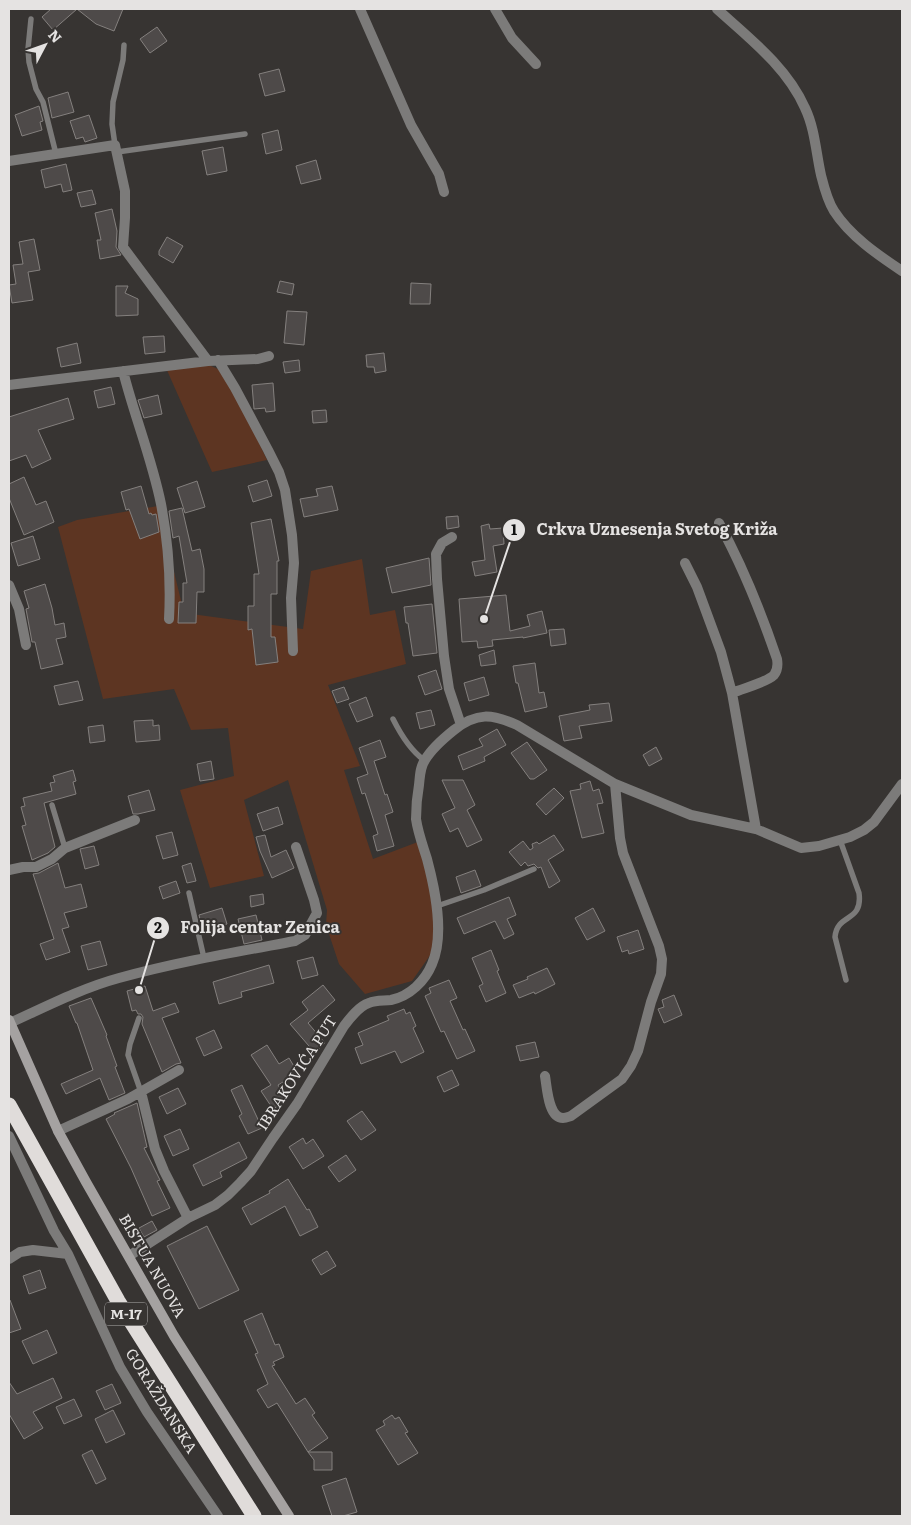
<svg xmlns="http://www.w3.org/2000/svg" width="911" height="1525" viewBox="0 0 911 1525" font-family="Literata,serif">
<rect width="100%" height="100%" fill="#373432"/>
<path fill="#5d3522" d="M204 363 218 369 233 387 267 460 212 472 166 368Z
M158 506 184 613 303 629 311 571 362 559 370 615 395 610 406 664 328 685 360 766 344 770 373 859 423 840 437 915 433 951 412 981 365 994 339 964 326 925 327 910 288 780 244 800 264 876 210 888 180 790 234 776 228 728 191 730 174 689 103 699 58 527 77 520Z"/>
<path fill="#4e4a49" stroke="#84807e" d="M51 9H123L114 31 96 24 77 9 53 30 42 17Z
M157 27 167 41 150 53 140 39Z
M279 69 285 91 265 96 259 74Z
M68 92 74 112 52 118 48 98Z
M39 106 43 121 40 122 42 130 22 136 15 115Z
M89 115 97 138 85 142 83 137 76 139 70 121Z
M278 130 282 150 266 154 262 134Z
M223 147 227 171 207 175 202 151Z
M316 160 321 179 301 184 296 166Z
M66 164 72 190 63 192 61 184 45 188 41 170Z
M92 190 96 204 81 207 77 193Z
M112 209 117 231 116 247 121 255 100 259 97 240H101L95 213Z
M167 237 183 246 173 263 159 255V251Z
M34 239 40 270 28 272 33 300 12 303 9 285 16 284 13 265 23 264 19 242Z
M280 281 294 284 292 295 277 292Z
M411 283 431 284 430 304H410Z
M116 286H128L125 293 138 299V315L116 316Z
M287 311 307 312 304 345 284 343Z
M164 336 165 352 145 354 143 337Z
M77 343 81 363 61 367 57 348Z
M384 353 386 371 375 373 374 367H367L366 355Z
M299 360 300 371 285 373 283 362Z
M273 383 275 411 266 412 265 408 254 409 252 385Z
M111 387 115 404 98 408 94 391Z
M158 395 162 414 144 418 138 400Z
M68 398 74 419 38 430 51 459 32 468 26 455 9 461V417Z
M326 410 327 422 313 423 312 411Z
M24 477 36 505 46 501 54 522 24 535 9 498V484Z
M267 480 272 496 253 502 248 486Z
M197 481 205 507 185 513 177 488Z
M141 486 149 514 151 513 152 515 156 514 159 532 140 539 129 509 126 510 121 492Z
M332 486 338 510 304 517 300 499 318 496 316 489Z
M182 508 192 551 200 549 204 569V592H197L196 623H178L179 602H183V583H187L179 536 173 538 169 511Z
M458 516 459 527 447 529 446 517Z
M271 519 279 561H277V594H271V637H275L278 662 256 665 252 629 248 630V606H254V574H259L251 523Z
M489 524 490 529 503 528 504 544 493 546 497 572 475 576 472 562 485 560 481 526Z
M33 536 40 559 18 566 11 543Z
M429 558 431 585 392 593 386 568Z
M45 584 52 608 55 625 64 623 66 637 56 639 63 664 41 669 35 642H32L26 609 29 608 24 591Z
M506 595 510 631 530 626 527 615 542 611 547 633 523 638V637L492 640 493 646 478 648 477 641 462 642 459 599Z
M432 604 437 653 413 656 408 623H406L404 607Z
M564 629 566 644 551 646 549 630Z
M494 650 496 664 481 666 479 655Z
M535 663 539 693 544 692 547 707 525 712 518 683H516L513 666Z
M436 670 442 689 425 695 418 676Z
M484 677 489 695 469 701 464 683Z
M78 681 83 700 59 705 54 686Z
M344 687 349 699 337 703 332 691Z
M366 697 373 716 357 722 349 704Z
M609 703 612 721 579 726 582 738 564 741 559 716 590 710 589 705Z
M431 710 435 725 420 729 416 713Z
M153 720V726L159 725 160 740 136 742 134 721Z
M103 725 105 741 90 743 88 727Z
M497 729 506 745 484 757 485 761 463 770 458 756 483 746 479 739Z
M380 740 386 757 374 761 385 795 387 794 393 812 385 815 394 846 377 851 373 836 378 834 365 793 362 794 357 778 368 774 359 748Z
M527 742 547 770 534 779H530L511 753Z
M656 747 662 759 649 766 643 755Z
M211 761 214 779 200 781 197 764Z
M73 770 76 781 73 782 76 794 44 803 55 847 48 853 32 860 22 826 26 825 21 807 25 806 23 798 52 791 50 783 55 782 53 776Z
M442 780H463L475 805 467 810 482 840 467 847 458 828 450 832 442 814 455 808Z
M590 781 593 791 599 789 603 803 597 804 604 833 582 838 570 791 581 789 580 784Z
M554 788 564 798 546 815 536 804Z
M149 790 155 810 138 814H133L128 796Z
M278 807 283 824 263 831 257 814Z
M172 832 178 855 163 859 156 836Z
M265 835 271 857 286 850 294 868 272 878 260 851 256 837Z
M554 835 564 850 548 860 560 881 549 888 541 867 538 868 534 864 528 866 525 862 521 866 509 852 523 841 530 850 533 848 532 844 537 842 539 844Z
M94 846 99 865 85 869 80 849Z
M58 863 65 888 81 884 87 907 64 913 69 927 62 929 70 952 46 960 40 944 54 939 33 874 39 873Z
M191 863 196 881 187 883 182 866Z
M475 870 481 886 461 893 456 877Z
M176 881 180 893 163 899 159 887Z
M263 894 264 904 251 907 250 896Z
M509 897 516 915 507 919 514 934 504 939 495 921 464 934 457 918Z
M222 908 227 924 203 932 199 915Z
M593 908 605 931 587 940 575 918Z
M256 915 262 940 244 944 238 919Z
M638 930 644 949 629 954 628 950 622 952 617 937Z
M100 941 107 965 88 970 81 946Z
M491 950 499 970 497 971 506 993 486 1002 479 986 483 984 472 958Z
M313 957 318 975 302 979 297 961Z
M269 965 274 983 241 992 242 997 219 1004 213 982Z
M547 968 555 984 535 994 534 992 519 998 513 985 528 979 527 977Z
M449 980 457 998 450 1001 463 1030 465 1029 475 1051 457 1059 444 1031 441 1032 425 996 431 993 429 988Z
M323 985 335 1000 308 1023 325 1043 315 1053 290 1024 308 1010 302 1002Z
M145 986 153 1011 175 1003 179 1012 162 1018 181 1063 176 1064 162 1072 142 1024 143 1017 141 1014H138L136 1010 132 1011 127 991Z
M674 995 682 1015 664 1023 658 1009 664 1007 662 1000Z
M91 998 107 1035 106 1036 117 1066 115 1067 125 1093 109 1100 100 1078 66 1094 61 1084 93 1070 77 1023H76L69 1006Z
M404 1009 406 1014 410 1012 416 1026 413 1028 424 1052 401 1063 395 1051 361 1064 355 1048 363 1045 358 1033 389 1020 387 1016Z
M214 1030 222 1048 204 1056 196 1038Z
M535 1042 539 1057 520 1061 516 1046Z
M267 1045 279 1064 289 1058 298 1073 278 1085 287 1100 273 1109 261 1091 271 1085 251 1055Z
M452 1070 459 1085 444 1092 437 1077Z
M242 1085 262 1128 248 1134 239 1116 242 1114 231 1090Z
M178 1088 186 1104 167 1114 159 1097Z
M137 1103 147 1147 144 1148 160 1180 157 1181 170 1208 152 1216 131 1168 106 1119 115 1114 114 1113Z
M362 1111 376 1130 361 1140 347 1121Z
M180 1129 189 1149 173 1156 164 1136Z
M303 1138 306 1144 313 1139 324 1156 303 1169 289 1147Z
M239 1142 247 1158 220 1172 222 1177 203 1186 193 1165Z
M346 1155 356 1170 339 1182 328 1167Z
M288 1179 307 1210 309 1209 318 1227 300 1236 285 1206 251 1225 242 1208 270 1193 269 1191Z
M152 1221 157 1230 144 1237 139 1228Z
M207 1226 239 1290 199 1309 167 1246Z
M327 1251 336 1266 321 1275 312 1260Z
M40 1270 46 1288 29 1294 23 1276Z
M9 1300H10L21 1329 9 1333Z
M262 1313 275 1345 279 1344 284 1357 273 1362 275 1365 272 1366 296 1404 305 1398 315 1413 312 1415 328 1438 308 1452 277 1403 268 1408 257 1390 268 1384 255 1354 258 1353 244 1321Z
M47 1330 57 1353 33 1364 22 1341Z
M53 1378 62 1398 33 1412 43 1428 24 1439 9 1414V1382L17 1394Z
M112 1384 121 1403 105 1410 96 1391Z
M74 1399 82 1416 64 1424 56 1407Z
M113 1410 125 1434 106 1443 95 1419Z
M392 1415 395 1419 399 1417 408 1432 405 1433 418 1453 398 1465 376 1430 385 1425 383 1421Z
M92 1450 106 1479 96 1484 82 1455Z
M308 1452H332V1470H314V1460Z
M346 1478 357 1512 343 1516H332L322 1486Z"/>
<g fill="none" stroke-linecap="round" stroke-linejoin="round">
<path stroke="#7c7b7a" stroke-width="5.5" d="M31 19 28 49 29 62 36 89 43 102 56 154
M115 145 112 124 113 102 123 60 124 45
M117 152 245 134
M393 719C401 735 410 750 424 760
M52 805 65 848
M840 840 859 893C863 923 837 913 835 937L846 980
M189 893 204 958
M437 906 484 890 534 869
M139 1018 130 1044 128 1055 141 1092"/>
<path stroke="#7c7b7a" stroke-width="10" d="M360 9 411 125 439 174 444 192
M495 9 512 38 536 64
M717 9C749 38 787 67 805 108 815 129 816 153 821 175 824 187 827 200 834 211 850 236 878 255 902 271
M9 161 115 145 125 191V218L123 247 208 361
M218 360 235 388 268 450 279 472 285 490 292 535 294 563 291 598 293 651
M123 371C134 415 152 459 161 504 168 541 171 582 169 619
M9 385 208 361 258 359 269 356
M719 523C743 567 761 612 777 659 778 665 778 670 774 675 766 683 743 688 732 693
M452 537 442 543 436 554 437 579 444 656 449 689 461 725
M685 563 697 587 721 652 732 693 756 829
M9 585 19 609 26 645
M9 870 23 867H36L52 859 65 848 135 820
M10 1023C45 1007 82 988 119 978 177 962 236 952 295 941L305 935 317 913 314 900 296 847
M545 1076C547 1087 548 1118 563 1118 566 1118 568 1117 571 1116L622 1079 631 1066 638 1051 651 1002 661 974 662 959 659 946 623 853 620 838 615 784
M141 1092 155 1149 164 1171 188 1218
M58 1131 128 1099 179 1070
M9 1136 54 1231 68 1254 120 1367 147 1412 218 1516
M129 1256 188 1218 215 1205 228 1195 240 1183 251 1171 273 1138 297 1104 344 1026C350 1018 359 1006 369 1003 376 1000 384 1001 391 1000 410 996 425 981 432 964 445 934 435 889 427 859 423 846 418 833 416 819 416 808 417 796 419 785 420 776 420 767 425 760 432 748 444 738 454 730 477 712 492 714 517 725L615 784 691 815 756 829 801 848 819 846 850 837 864 830 874 822 902 784
M9 1259 20 1252 33 1250 68 1254"/>
<path stroke="#a5a2a1" stroke-width="10" d="M9 1020 58 1131 86 1182 174 1336 289 1516"/>
<path stroke="#e0dcda" stroke-width="15" d="M9 1105 118 1301 254 1516"/>
</g>
<g text-anchor="middle" stroke-width="4" stroke-linejoin="round" paint-order="stroke">
<rect fill="#373432" stroke="#b1aead" stroke-width="1" x="105" y="1302.5" width="42" height="23" rx="4"/>
<g font-size="14" font-weight="bold" fill="#e5e3e2">
<text x="126" y="1319">M-17</text>
</g>
<g font-size="15" fill="#e5e3e2" stroke="#373432">
<text transform="translate(297 1073) rotate(-57)" y="5">IBRAKOVIĆA PUT</text>
<text transform="translate(152 1266) rotate(60)" y="5">BISTUA NUOVA</text>
<text transform="translate(161 1401) rotate(58)" y="5">GORAŽDANSKA</text>
</g>
</g>
<path fill="none" stroke="#e5e3e2" stroke-width="2" d="M484 619L514 530M139 990L158 928"/>
<g fill="#e5e3e2" stroke="#373432" stroke-width="2">
<circle cx="484" cy="619" r="5"/>
<circle cx="139" cy="990" r="5"/>
<circle cx="514" cy="530" r="12"/>
<circle cx="158" cy="928" r="12"/>
</g>
<g font-size="15" text-anchor="middle" font-weight="bold" fill="#111">
<text x="514" y="535">1</text>
<text x="158" y="933">2</text>
</g>
<g font-size="16" text-anchor="middle" font-weight="bold" fill="#e5e3e2" stroke="#373432" stroke-width="4" stroke-linejoin="round" paint-order="stroke">
<text x="657" y="535">Crkva Uznesenja Svetog Križa</text>
<text x="260" y="933">Folija centar Zenica</text>
</g>
<rect width="911" height="1525" fill="none" stroke="#e5e3e2" stroke-width="20"/>
<g transform="translate(45 45) rotate(49)" stroke="#373432" stroke-width="4" paint-order="stroke">
<path d="M0-4L9 19L0 12L-9 19Z" fill="#e5e3e2"/>
<text y="-8" font-size="14" font-weight="bold" text-anchor="middle" fill="#e5e3e2">N</text>
</g>
</svg>
